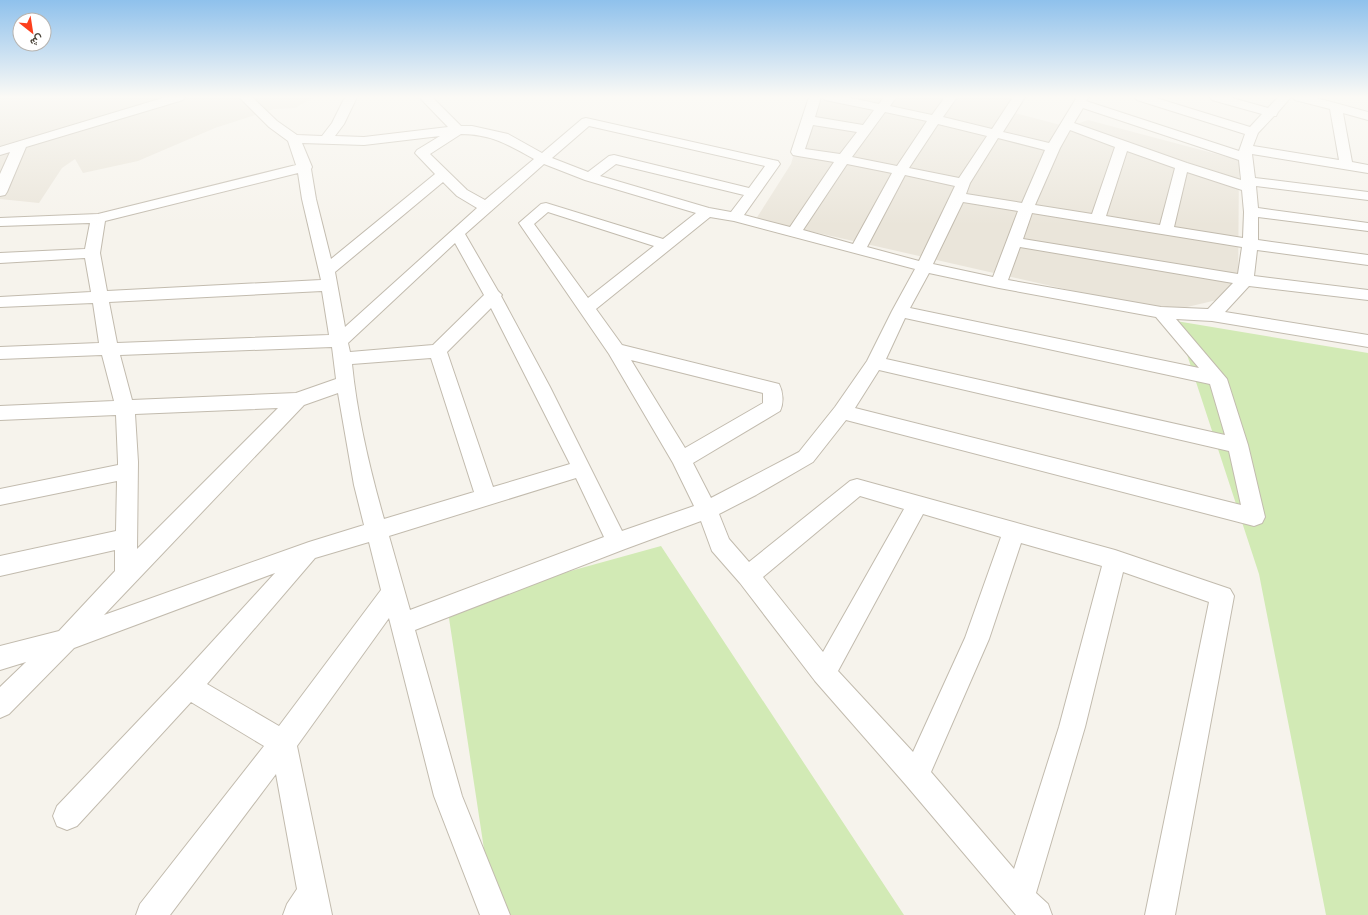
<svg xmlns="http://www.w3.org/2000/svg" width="1368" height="915" viewBox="0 0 1368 915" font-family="'Titillium Web',Vazirmatn,sans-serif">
<rect width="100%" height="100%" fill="#f6f3ec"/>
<path fill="#eae5da" d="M0 97H314L295 108 274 109 215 128 138 161 83 173 75 159 62 168 39 203 0 199Z
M810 97H1013L1011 112 1068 127 1088 120 1239 160 1238 295 1166 312 756 219 791 164Z"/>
<path fill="#d2eab5" d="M1176 321 1368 353V915H1326L1259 574Z
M661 546 904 915H494L447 605Z"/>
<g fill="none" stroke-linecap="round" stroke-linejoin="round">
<defs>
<path id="minor" d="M166 97H185L183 100 26 147 7 192 5 195 0 196V174L10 152 0 155V147Z
M239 97H252L277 121 297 135 322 136 332 123 345 97H357L344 124 335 136 364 137 448 127 419 97H432L461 126H472L508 134 542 153 582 119 586 118 773 160 778 161 780 164 744 215 790 227 834 162 798 156 793 155 791 152 809 97H821L815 117 863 125 874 110 825 100 823 97H847L879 104 884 97H894L895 99 890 106 932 115 945 97H957L943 117 992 129 1013 97H1025L1003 132 1049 143 1077 97H1089L1086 101 1239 151 1245 134 1137 100 1135 97H1153L1250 127 1262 114 1212 100 1210 97H1229L1268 108 1278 97H1291L1278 112 1276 116H1274L1258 133 1253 146 1339 160 1330 109 1295 100 1293 97H1313L1368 112V120L1343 113 1352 162 1368 165V173L1252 154 1255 178 1368 192V200L1256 186 1258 208 1368 223V231L1258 217V240L1368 255V265L1257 250 1254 276 1368 290V300L1249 286 1225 312 1368 335V347L1212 321 1176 319 1227 379 1248 445 1265 517 1262 523 1254 526 846 420 813 462 756 495 719 514 729 539 749 562 850 481 857 479 1115 550 1230 589 1234 596 1175 915H1145L1209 602 1123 572 1085 727 1036 893 1048 904 1052 915H1016L906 785 815 681 740 583 712 551 701 521 625 549 415 630 462 796 510 915H480L434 796 389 618 297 746 332 915H283L287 904 297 889 276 774 170 915H136L140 904 264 746 191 702 77 826 67 830 57 826 53 816 57 806 179 678 275 573 74 648 9 714 0 718V687L26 662 0 670V646L59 631 115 571V550L0 576V556L116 531 117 481 0 505V489L118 465V462L116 415 0 420V406L114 401 102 355 0 359V347L99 343 93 303 0 307V297L91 292 85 258 0 263V253L85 249 90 223 0 226V218L98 214 296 165 288 141 269 127ZM1083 108 1239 160 1241 180 1187 163 1074 123ZM885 112 927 121 897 166 852 157ZM938 124 987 136 959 178 909 168ZM813 125 857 132 840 154 805 149ZM589 126 765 166 749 188 614 155 609 156 588 172 552 158ZM1070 130 1115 147 1092 214 1035 205 1060 148ZM461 134C491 134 509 145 534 159L485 200 467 190 430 154ZM440 136 417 150 415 153 435 174 331 259 316 199 311 169 312 167 302 143 364 145ZM998 138 1045 150 1022 203 966 194 970 183ZM1127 151 1175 168 1160 225 1106 216ZM544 164 585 180 696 213 663 239 546 203 541 204 519 223 609 354 673 463 694 506 622 531 550 387 501 296 502 295 498 291 465 234ZM616 164 744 195 731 212 709 208 600 176ZM847 164 892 173 853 244 803 230ZM1187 172 1242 190 1244 212 1243 238 1174 227ZM298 173 302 199 321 280 107 291 100 253 105 221ZM905 175 955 186 919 261 867 247ZM443 182 457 196 477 208 345 327 335 272ZM963 202 1018 211 993 277 933 264ZM548 212 654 246 588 298 534 224ZM1032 213 1242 247 1238 274 1023 239ZM710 217 734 221 915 269 892 311 867 361 835 407 799 452 711 498 693 463 780 411C784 403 783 392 779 384L622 345 596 309ZM455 243 484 295 433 345 350 352 348 343ZM1020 247 1233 283 1208 309 1161 307 1008 280ZM929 273 999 288 1156 317 1199 368 910 308ZM322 291 329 335 117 343 109 302ZM491 308 570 464 493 487 447 352ZM905 318 1210 384 1225 435 886 359ZM332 347 336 379 296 393 132 400 120 355ZM431 358 474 492 384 519C370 470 357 415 352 364ZM631 360 763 393V403L685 448ZM879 370 1229 451 1241 505 855 408ZM338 393 354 485 364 525 309 542 104 615 304 405ZM278 408 137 549 138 462 135 414ZM576 478 604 537 410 610 389 536ZM860 496 904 509 823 652 763 577ZM923 514 1001 537 965 638 913 752 838 671ZM369 542 381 590 279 726 207 684 315 558ZM1021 543 1102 566 1059 727 1014 869 931 772 989 639Z"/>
</defs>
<use href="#minor" stroke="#c2bbae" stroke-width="2"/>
<use href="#minor" fill="#fff" fill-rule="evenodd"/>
</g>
<linearGradient id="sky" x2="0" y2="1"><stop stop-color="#8fc1ec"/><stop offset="0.43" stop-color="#fbfaf6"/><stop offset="1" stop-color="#fbfaf6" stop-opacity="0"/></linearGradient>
<rect width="1368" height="225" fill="url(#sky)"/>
<g transform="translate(32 32) rotate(150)"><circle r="19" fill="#ffffff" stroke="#b7b4b0"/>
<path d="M0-3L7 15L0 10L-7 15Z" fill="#fc3f1d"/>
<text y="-6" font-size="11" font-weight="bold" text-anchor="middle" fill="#4b4439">ش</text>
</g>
</svg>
